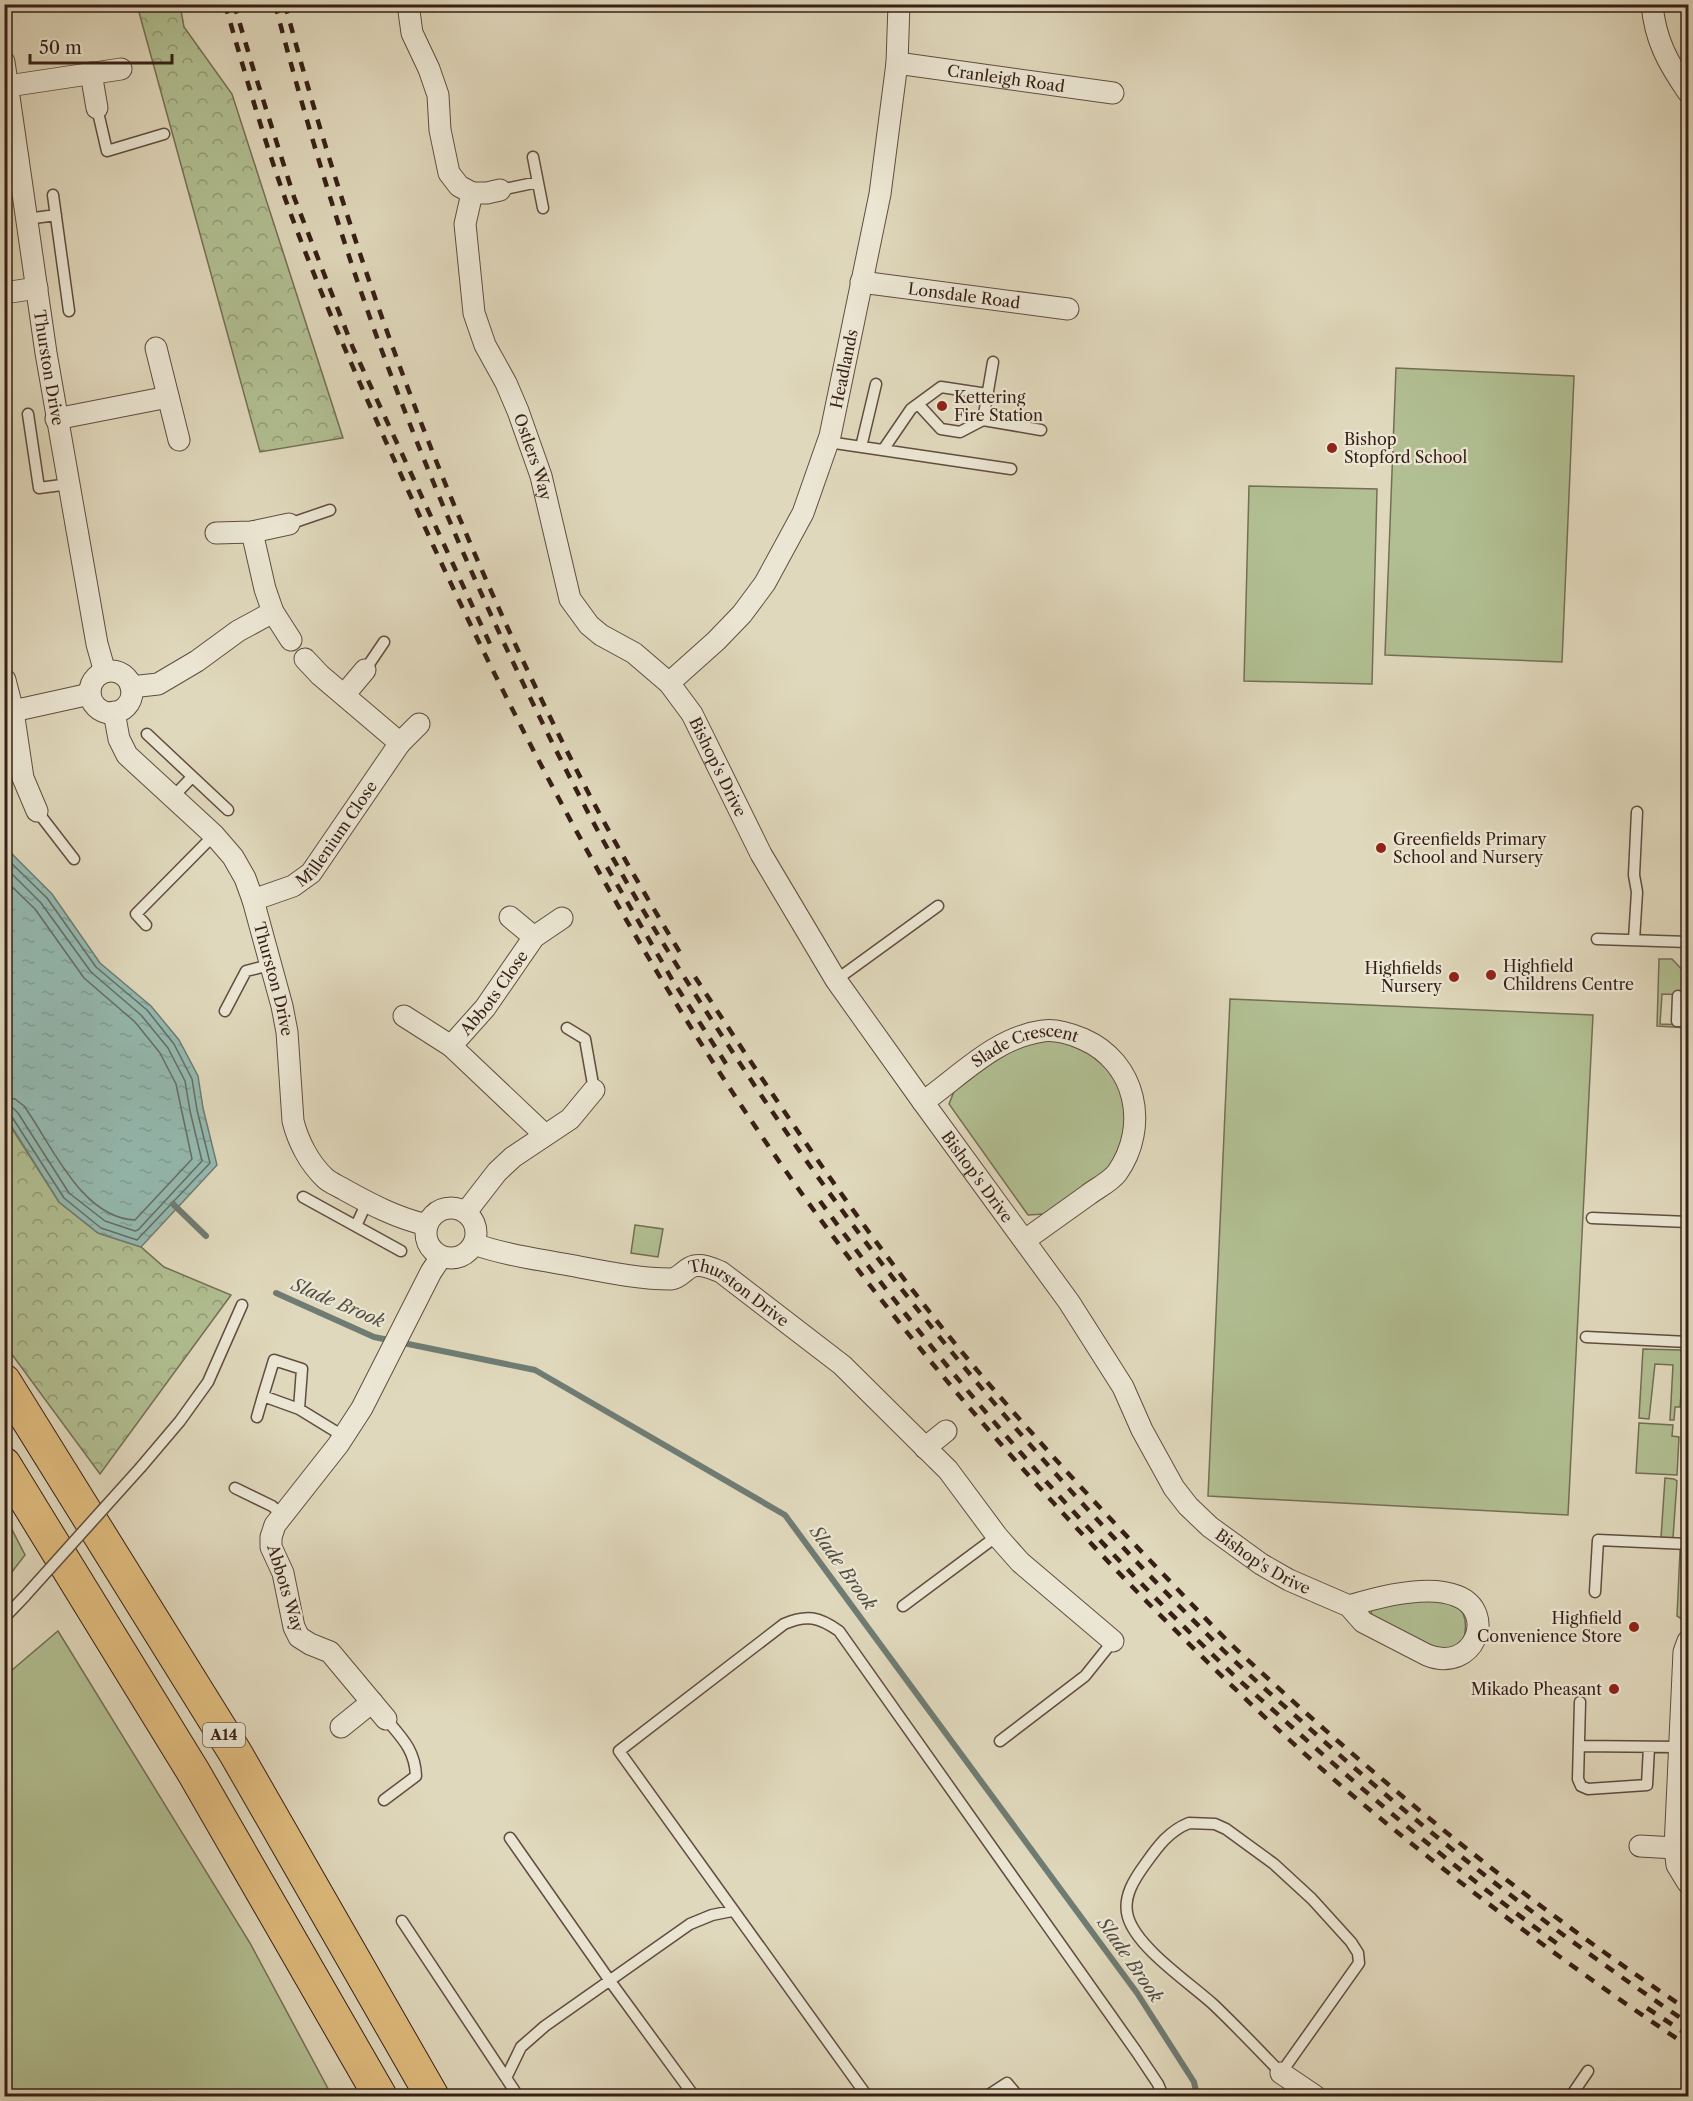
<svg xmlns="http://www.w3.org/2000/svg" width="1693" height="2101" viewBox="0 0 1693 2101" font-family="'Libre Caslon Text',serif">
<defs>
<pattern id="forest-crowns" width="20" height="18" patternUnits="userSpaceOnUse" patternTransform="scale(1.5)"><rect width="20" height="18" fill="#b1bf92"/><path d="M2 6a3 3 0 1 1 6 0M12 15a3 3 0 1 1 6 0" fill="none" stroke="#919b76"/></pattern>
<pattern id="water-ripples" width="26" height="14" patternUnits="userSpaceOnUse" patternTransform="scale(1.5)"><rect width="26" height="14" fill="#94bab1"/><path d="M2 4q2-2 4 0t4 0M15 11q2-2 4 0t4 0" fill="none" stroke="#809f98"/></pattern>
</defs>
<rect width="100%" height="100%" fill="#e0d8bc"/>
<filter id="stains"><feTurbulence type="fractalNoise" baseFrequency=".00333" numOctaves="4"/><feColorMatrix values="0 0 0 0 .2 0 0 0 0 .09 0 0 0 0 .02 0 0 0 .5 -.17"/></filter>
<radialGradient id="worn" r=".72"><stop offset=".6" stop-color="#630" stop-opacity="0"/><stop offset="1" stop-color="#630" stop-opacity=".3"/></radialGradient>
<path fill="#b1bf92" stroke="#746f54" stroke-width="1.5" d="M1396 368 1574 376 1562 662 1385 655Z
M1249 486 1377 489 1372 684 1244 681Z
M1659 959H1672L1688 976V995L1662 994 1660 1024 1688 1025V1028L1657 1026Z
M1230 999 1593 1015 1568 1515 1208 1496Z
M1039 1040 1070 1042 1099 1057 1122 1091 1127 1119 1119 1152 1104 1174 1044 1214 1028 1215 949 1104 955 1089 1003 1054Z
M635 1225 663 1229 658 1257 631 1253Z
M1643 1349 1680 1350 1684 1355 1680 1407H1675L1674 1420H1670L1673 1365 1655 1364 1649 1419 1639 1418Z
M1639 1423 1673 1425 1672 1436 1679 1437 1677 1475 1636 1473Z
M1665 1478 1674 1479 1677 1481 1673 1538H1661Z
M5 1516 25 1555 5 1581 4 1580Z
M1680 1551 1688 1556V1623L1677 1616Z
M1425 1600C1453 1602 1471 1604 1464 1639L1452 1649H1435L1372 1616 1371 1611 1374 1607Z
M58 1631 250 1943 332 2096H5V1676Z"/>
<path fill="url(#forest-crowns)" stroke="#746f54" stroke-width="1.5" d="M137 5H180L184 27 232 94 343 438 260 452Z
M4 1116 59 1202 98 1233 141 1247 164 1267 231 1295 100 1474 5 1345Z"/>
<path fill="url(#water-ripples)" stroke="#6f7c73" stroke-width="1.5" d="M5 847 52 894 100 963 151 1006 179 1040 198 1076 203 1108 217 1165 141 1247 98 1233 59 1202 5 1116Z"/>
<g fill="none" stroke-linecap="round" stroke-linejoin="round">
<path stroke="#666c64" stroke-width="1.5" d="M4 856 47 898 96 967 147 1010 174 1044 192 1079 197 1110 210 1163 137 1240 101 1228 64 1198 12 1117 4 1114
M4 866 41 903 91 972 141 1015 168 1048 185 1081 190 1111 202 1161 138 1230 135 1231 105 1221 69 1193 18 1113 13 1108 4 1106
M4 879 35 909 84 978 135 1022 160 1053 176 1084 192 1159 135 1220C81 1218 51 1143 24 1106L15 1099 4 1097"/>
<path stroke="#6f7c73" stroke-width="6" d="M173 1204 206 1236
M276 1293 374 1337 535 1370 785 1515 1137 1993 1194 2082 1197 2096"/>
<defs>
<path id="lane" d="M97 108 107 151 164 134
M533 157 543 208
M500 190 538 182
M53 195 69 311
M27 219 56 215
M918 404 941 429 960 432 983 420 993 362
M28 414 39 488 69 484
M983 420 1041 430
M828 442 1011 469
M861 447 876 384
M883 450 911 409 941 387 987 394
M289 524 330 510
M365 670 384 642
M147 734 228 810
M172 798 192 777
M37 811 74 859
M146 925 136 914 214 835
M1597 939 1688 942
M1634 940 1637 892 1634 875 1637 812
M836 980 938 906
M1678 996 1677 1021H1688
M225 1011 246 971 270 965
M567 1028 585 1039 594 1090
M303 1197 401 1251
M1592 1218 1688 1222
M356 1226 367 1202
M1586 1337 1688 1342
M263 1396 274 1360 302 1369 299 1409
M257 1417 263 1396 299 1409 343 1436
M141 1467 180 1421 208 1382 242 1305
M235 1488 272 1506 283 1515
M1595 1592 1598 1540 1688 1544
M903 1606 997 1536
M4 1618 25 1596
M1580 1702 1578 1779 1581 1786 1588 1789 1647 1785 1649 1747
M1000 1741 1085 1676 1113 1641
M1579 1746 1679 1747
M384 1800 416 1776C415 1750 402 1738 386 1719
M1189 1823 1215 1824 1226 1829 1274 1864 1312 1899 1351 1942 1358 1953 1359 1963 1281 2073C1259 2050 1237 2027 1214 2005 1190 1983 1137 1948 1128 1917 1122 1897 1135 1878 1146 1863 1158 1846 1169 1831 1189 1823Z
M510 1838 610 1981 694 2096
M402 1921 518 2096
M506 2078 521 2047 545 2026 690 1924 712 1915 732 1911
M867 2096 619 1751 784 1624C807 1614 819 1617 839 1631L1136 2051 1158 2084 1163 2096
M987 2096 1007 2083 1018 2096
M1571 2096 1588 2071"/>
<g id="street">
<path id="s1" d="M408 4 412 33 429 69 438 95 440 130 449 173 459 186 472 193 465 224 474 313 485 345 506 383 518 411 541 476 570 599 589 625 601 635 634 653 669 683 692 714 761 854 836 980 923 1102 1069 1302 1123 1387 1142 1430 1174 1488 1188 1506 1210 1527 1261 1564 1289 1580 1349 1606 1363 1622 1427 1655C1474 1674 1498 1612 1457 1596 1428 1584 1378 1597 1349 1606"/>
<path d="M1652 4C1655 40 1668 63 1688 92"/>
<path id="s2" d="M4 62 46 353 97 644 105 672"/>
<path id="s3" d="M897 63 1113 93"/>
<path d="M91 73 97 108"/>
<path d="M8 86 121 69"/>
<path d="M472 193H487L500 190"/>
<path id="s4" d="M861 282 1068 309"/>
<path d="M4 293 37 288"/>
<path d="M156 348 179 440"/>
<path d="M56 419 168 397"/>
<path d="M252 532 265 589 273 612 291 640"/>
<path d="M216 533 252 532 289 524"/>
<circle cx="111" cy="692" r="21"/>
<path d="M5 680 13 711 23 778 37 811"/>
<path id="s5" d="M669 683 716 641 742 614 765 583 803 513 830 436 880 194 897 63 899 4"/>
<path d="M131 687 158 684 197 661 238 631 273 612"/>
<path d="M344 695 365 670"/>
<path d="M13 711 90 694"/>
<path id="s6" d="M114 712 119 739 127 755 214 835 233 857 245 878 253 900 282 1006 287 1032 293 1121C298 1141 309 1163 325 1178 330 1183 339 1186 345 1190 372 1205 397 1218 427 1225"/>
<path d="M400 743 419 724"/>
<path id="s7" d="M253 900 293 886 311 873 400 743 320 675 305 659"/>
<path d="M510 917 534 937"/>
<path d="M404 1016 451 1046"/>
<path id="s8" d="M923 1102C960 1076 996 1037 1043 1031 1055 1029 1072 1034 1083 1039 1136 1062 1150 1126 1117 1173 1110 1182 1097 1188 1088 1195 1067 1210 1046 1225 1025 1240"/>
<path id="s9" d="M545 1135 451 1046 485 1008 534 937 562 918"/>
<circle cx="451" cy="1233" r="25"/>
<path d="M466 1212 497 1172 513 1157 570 1119 594 1090"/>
<path id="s10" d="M474 1244C505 1255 537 1259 569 1265 602 1271 637 1279 671 1279 681 1278 685 1268 694 1266 704 1264 713 1269 721 1272L842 1365 948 1470 997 1536 1020 1562 1113 1641"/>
<path d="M925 1448 946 1431"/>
<path d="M1688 1641 1684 1652 1675 1848 1677 1865 1688 1883"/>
<path d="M386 1719 330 1652 310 1644 299 1637 294 1627 283 1573 271 1547V1537L275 1525 338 1445 362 1408 431 1272 441 1257"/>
<path d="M341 1727 372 1702"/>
<path d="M1640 1846 1675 1848"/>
<path d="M1281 2073 1315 2096"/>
</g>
<path id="highway" d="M4 1381 236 1754 432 2096
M4 1464 194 1773 380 2096"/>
</defs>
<use href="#lane" stroke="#614d40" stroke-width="13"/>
<use href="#street" stroke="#614d40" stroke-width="23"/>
<use href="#highway" stroke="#371f16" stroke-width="35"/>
<use href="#lane" stroke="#ebe6d3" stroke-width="10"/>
<use href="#street" stroke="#ebe6d3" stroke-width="21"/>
<use href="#highway" stroke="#e0bc7e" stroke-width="33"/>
<path stroke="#371f16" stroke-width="4.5" stroke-dasharray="10 10" stroke-linecap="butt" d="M225 4C244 70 263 137 286 201 329 319 381 431 433 545 528 751 637 953 765 1141 879 1308 1010 1462 1151 1606 1218 1673 1286 1740 1358 1800 1464 1888 1574 1970 1688 2046
M234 4 253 68 294 197 353 348 490 644
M275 4C305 119 339 232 379 343 436 498 503 649 579 795 623 881 675 964 728 1045 871 1266 1037 1466 1224 1651 1249 1675 1274 1697 1299 1719 1422 1830 1552 1931 1688 2023
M285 4C358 278 458 543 589 794 618 849 650 903 682 956
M607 867 673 981 730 1070
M695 977C786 1116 879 1256 988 1383 1045 1449 1104 1513 1164 1575 1188 1600 1211 1625 1235 1648 1377 1781 1527 1903 1688 2010
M820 1201C939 1365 1072 1519 1218 1660 1242 1684 1268 1705 1293 1728 1378 1804 1466 1877 1559 1945
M1647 2008 1688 2035"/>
<defs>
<path id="lane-bridge" d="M25 1596 141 1467"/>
</defs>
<use href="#lane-bridge" stroke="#614d40" stroke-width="13" stroke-linecap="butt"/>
<use href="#lane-bridge" stroke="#ebe6d3" stroke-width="10"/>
</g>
<g fill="#8f2418" stroke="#ebe6d3" stroke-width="2">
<circle cx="942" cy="406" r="6"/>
<circle cx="1332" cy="448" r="6"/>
<circle cx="1381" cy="848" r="6"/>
<circle cx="1491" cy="975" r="6"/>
<circle cx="1454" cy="977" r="6"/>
<circle cx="1634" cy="1627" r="6"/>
<circle cx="1614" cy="1689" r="6"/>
</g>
<g text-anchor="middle" stroke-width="4.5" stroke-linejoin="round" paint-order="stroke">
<rect fill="#ebe6d3" stroke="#6d5b4f" stroke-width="1.5" x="203" y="1723" width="42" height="24" rx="4.5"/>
<g font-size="15" font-weight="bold" fill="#371f16">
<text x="224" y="1740">A14</text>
</g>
<g font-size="16" fill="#371f16" stroke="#ebe6d3">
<text dy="6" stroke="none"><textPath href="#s3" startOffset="110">Cranleigh Road</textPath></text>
<text dy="6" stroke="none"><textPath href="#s4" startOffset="104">Lonsdale Road</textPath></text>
<text dy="6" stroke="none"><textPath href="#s2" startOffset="309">Thurston Drive</textPath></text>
<text dy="6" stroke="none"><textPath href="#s5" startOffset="369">Headlands</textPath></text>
<text dy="6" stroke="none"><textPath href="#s1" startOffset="484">Ostlers Way</textPath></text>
<text dy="6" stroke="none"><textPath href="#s1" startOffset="860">Bishop's Drive</textPath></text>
<text dy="6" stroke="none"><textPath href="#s7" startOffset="111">Millenium Close</textPath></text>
<text dy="6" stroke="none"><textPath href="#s6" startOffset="322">Thurston Drive</textPath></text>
<text dy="6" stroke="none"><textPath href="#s9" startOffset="198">Abbots Close</textPath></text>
<text dy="6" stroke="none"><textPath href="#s8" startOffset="120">Slade Crescent</textPath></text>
<text dy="6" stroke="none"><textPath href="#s1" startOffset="1346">Bishop's Drive</textPath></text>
<text dy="6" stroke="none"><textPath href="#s10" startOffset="280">Thurston Drive</textPath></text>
<text dy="6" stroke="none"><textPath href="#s1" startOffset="1832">Bishop's Drive</textPath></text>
<text transform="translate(286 1588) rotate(73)" y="6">Abbots Way</text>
</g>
<g font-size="16" fill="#371f16" stroke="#ebe6d3" text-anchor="start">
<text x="954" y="403">Kettering<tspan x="954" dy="18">Fire Station</tspan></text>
<text x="1344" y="445">Bishop<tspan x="1344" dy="18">Stopford School</tspan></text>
<text x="1393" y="845">Greenfields Primary<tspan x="1393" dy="18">School and Nursery</tspan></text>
<text x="1503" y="972">Highfield<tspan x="1503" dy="18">Childrens Centre</tspan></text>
<text x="1442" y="974" text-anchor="end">Highfields<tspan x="1442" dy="18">Nursery</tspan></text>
<text x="1622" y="1624" text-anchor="end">Highfield<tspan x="1622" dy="18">Convenience Store</tspan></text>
<text x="1602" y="1695" text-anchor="end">Mikado Pheasant</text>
</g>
<g font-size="18" font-style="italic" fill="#534e44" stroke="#ebe6d3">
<text transform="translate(338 1303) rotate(23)" y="6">Slade Brook</text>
<text transform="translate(843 1568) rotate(54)" y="6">Slade Brook</text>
<text transform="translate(1130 1960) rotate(55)" y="6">Slade Brook</text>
</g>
</g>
<rect width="1693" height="2101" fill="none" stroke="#e0d8bc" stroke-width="24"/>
<rect x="6" y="6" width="1681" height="2089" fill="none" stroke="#371f16" stroke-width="3"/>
<rect x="12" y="12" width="1669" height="2077" fill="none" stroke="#371f16" stroke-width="1.5"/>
<path d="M30 54v9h142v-9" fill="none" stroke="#371f16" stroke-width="3"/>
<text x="39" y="54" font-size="18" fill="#371f16" stroke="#ebe6d3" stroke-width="4.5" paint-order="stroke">50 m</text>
<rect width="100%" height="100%" filter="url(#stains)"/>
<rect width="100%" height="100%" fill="url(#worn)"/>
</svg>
